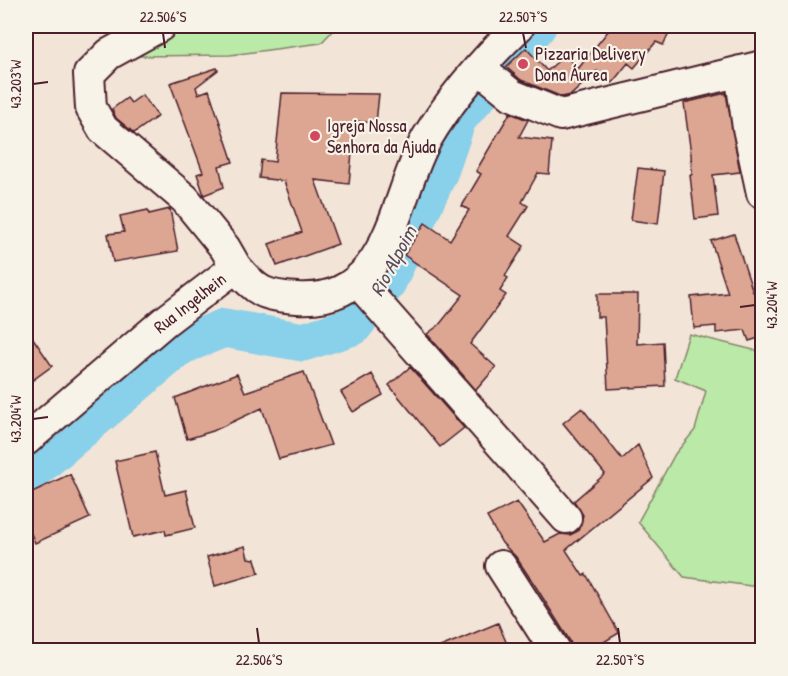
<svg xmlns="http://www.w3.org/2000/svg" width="788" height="676" viewBox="0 0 788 676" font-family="'Patrick Hand',sans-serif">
<rect width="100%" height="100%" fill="#f2e4d7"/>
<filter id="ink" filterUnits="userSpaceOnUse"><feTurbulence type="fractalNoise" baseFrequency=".0167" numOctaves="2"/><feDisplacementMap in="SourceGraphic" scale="12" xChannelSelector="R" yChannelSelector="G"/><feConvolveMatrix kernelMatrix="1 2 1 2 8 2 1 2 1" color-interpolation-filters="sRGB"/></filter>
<g filter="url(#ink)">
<path fill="#bbe9a7" stroke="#828469" stroke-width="1.5" d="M178 26H337L321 43 230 55 138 56Z
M689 334 762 352V584L751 586 684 577 638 522 675 454 695 430 706 391 675 378Z"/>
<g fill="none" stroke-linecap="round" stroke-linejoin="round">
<path stroke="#89d0ea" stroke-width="39" d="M26 476 180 346 224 328 303 342 353 326 386 284 439 171 457 119 537 26"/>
</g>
<path fill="#dca692" stroke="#4a1f2b" stroke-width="1.5" d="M612 26H673L663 45 656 42 634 68 628 63 612 83 597 71 571 95 562 97 521 80 506 67 526 48 547 71 565 55 578 69Z
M217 68 218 70 196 87 198 94 209 90 233 162 219 166 224 187 204 195 197 174 203 172 170 83Z
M282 93 379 94 376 123 355 121 349 184 315 180 338 244 277 266 269 244 302 232 284 181 259 178 261 160 275 162Z
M726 93 740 172 713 175 718 216 695 219 690 175H692L691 154 684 103Z
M142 95 158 116 134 133 116 118 112 109 127 98 131 103Z
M510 113 528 120 519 137 552 141 549 174 538 173 522 202 528 206 509 236 524 246 505 276 508 278 500 291 506 295 470 344 496 367 476 390 427 334 439 325 463 295 404 255 425 223 450 240 469 210 462 206 481 174 476 171Z
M638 168 664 171 658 224 631 220Z
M170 209 178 251 113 262 108 234 124 232 120 216 148 210 149 214Z
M734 234 753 292 759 291 762 306V337L749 341 745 330 716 333V326L694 328 691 297 728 293 711 241Z
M597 294H638L637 344 663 342 665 386 608 389 604 317H597Z
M26 328 52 366 26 385Z
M410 367 464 428 440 447 389 385Z
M304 372 331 445 279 459 262 408 213 431 187 439 175 398 237 374 245 392Z
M372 374 383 395 353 412 341 392Z
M582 408 622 459 638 445 653 478 566 550 583 576 586 574 619 633 602 643 607 651H573L570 641 536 587 516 557 502 543 487 517 517 502 545 542 560 534 570 535 578 531 583 515 574 501 605 474 563 423Z
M155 452 165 495 186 490 195 528 166 535 165 530 133 537 115 461Z
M70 474 90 518 35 543 26 522V495Z
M245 546 248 558 255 559 259 573 215 586 207 557Z
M498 623 510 651H433V650Z"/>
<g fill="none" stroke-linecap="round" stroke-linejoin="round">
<defs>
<path id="minor" d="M160 26 109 54 89 74 91 108 103 129 185 199 225 248 236 267
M480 69 512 95 561 115 762 66
M740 71 748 128 762 193
M358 282 566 518
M26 440 164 322 236 267C257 292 264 296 297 298 391 304 393 198 427 138 452 96 485 59 519 26
M501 566 555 650"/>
</defs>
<use href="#minor" stroke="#4a1f2b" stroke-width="34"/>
<use href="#minor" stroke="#f7f3e8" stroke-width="30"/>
</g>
</g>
<path fill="none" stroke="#4a1f2b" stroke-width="2" d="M163 33 165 48M523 33 526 48M33 84 48 82M740 307 755 305M33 419 48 417M257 628 259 643M618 628 620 643"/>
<g fill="#d1495b" stroke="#f7f3e8" stroke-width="2">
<circle cx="523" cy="64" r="6"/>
<circle cx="315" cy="136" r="6"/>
</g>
<g text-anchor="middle" stroke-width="4.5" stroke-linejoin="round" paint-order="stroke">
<g font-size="18" fill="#4a1f2b" stroke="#f7f3e8" text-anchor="start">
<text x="535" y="60">Pizzaria Delivery<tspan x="535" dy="21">Dona Áurea</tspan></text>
<text x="327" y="132">Igreja Nossa<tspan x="327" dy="21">Senhora da Ajuda</tspan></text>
</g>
<g font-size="18" fill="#4a1f2b" stroke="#f7f3e8">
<text transform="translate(190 303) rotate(-38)" y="6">Rua Ingelhein</text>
</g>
<g font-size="20" font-style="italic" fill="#5a4b5b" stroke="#f7f3e8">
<text transform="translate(393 261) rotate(-62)" y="7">Rio Alpoim</text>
</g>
</g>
<rect width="788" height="676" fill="none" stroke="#f7f3e8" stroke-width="66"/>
<rect x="33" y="33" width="722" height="610" fill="none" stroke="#4a1f2b" stroke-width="2"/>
<g font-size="15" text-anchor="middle" fill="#4a1f2b">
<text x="163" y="22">22.506°S</text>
<text x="523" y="22">22.507°S</text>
<text transform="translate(16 84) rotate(-90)" y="5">43.203°W</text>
<text transform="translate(772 305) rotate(-90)" y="5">43.204°W</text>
<text transform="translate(16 419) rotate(-90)" y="5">43.204°W</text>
<text x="259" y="665">22.506°S</text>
<text x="620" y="665">22.507°S</text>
</g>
</svg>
